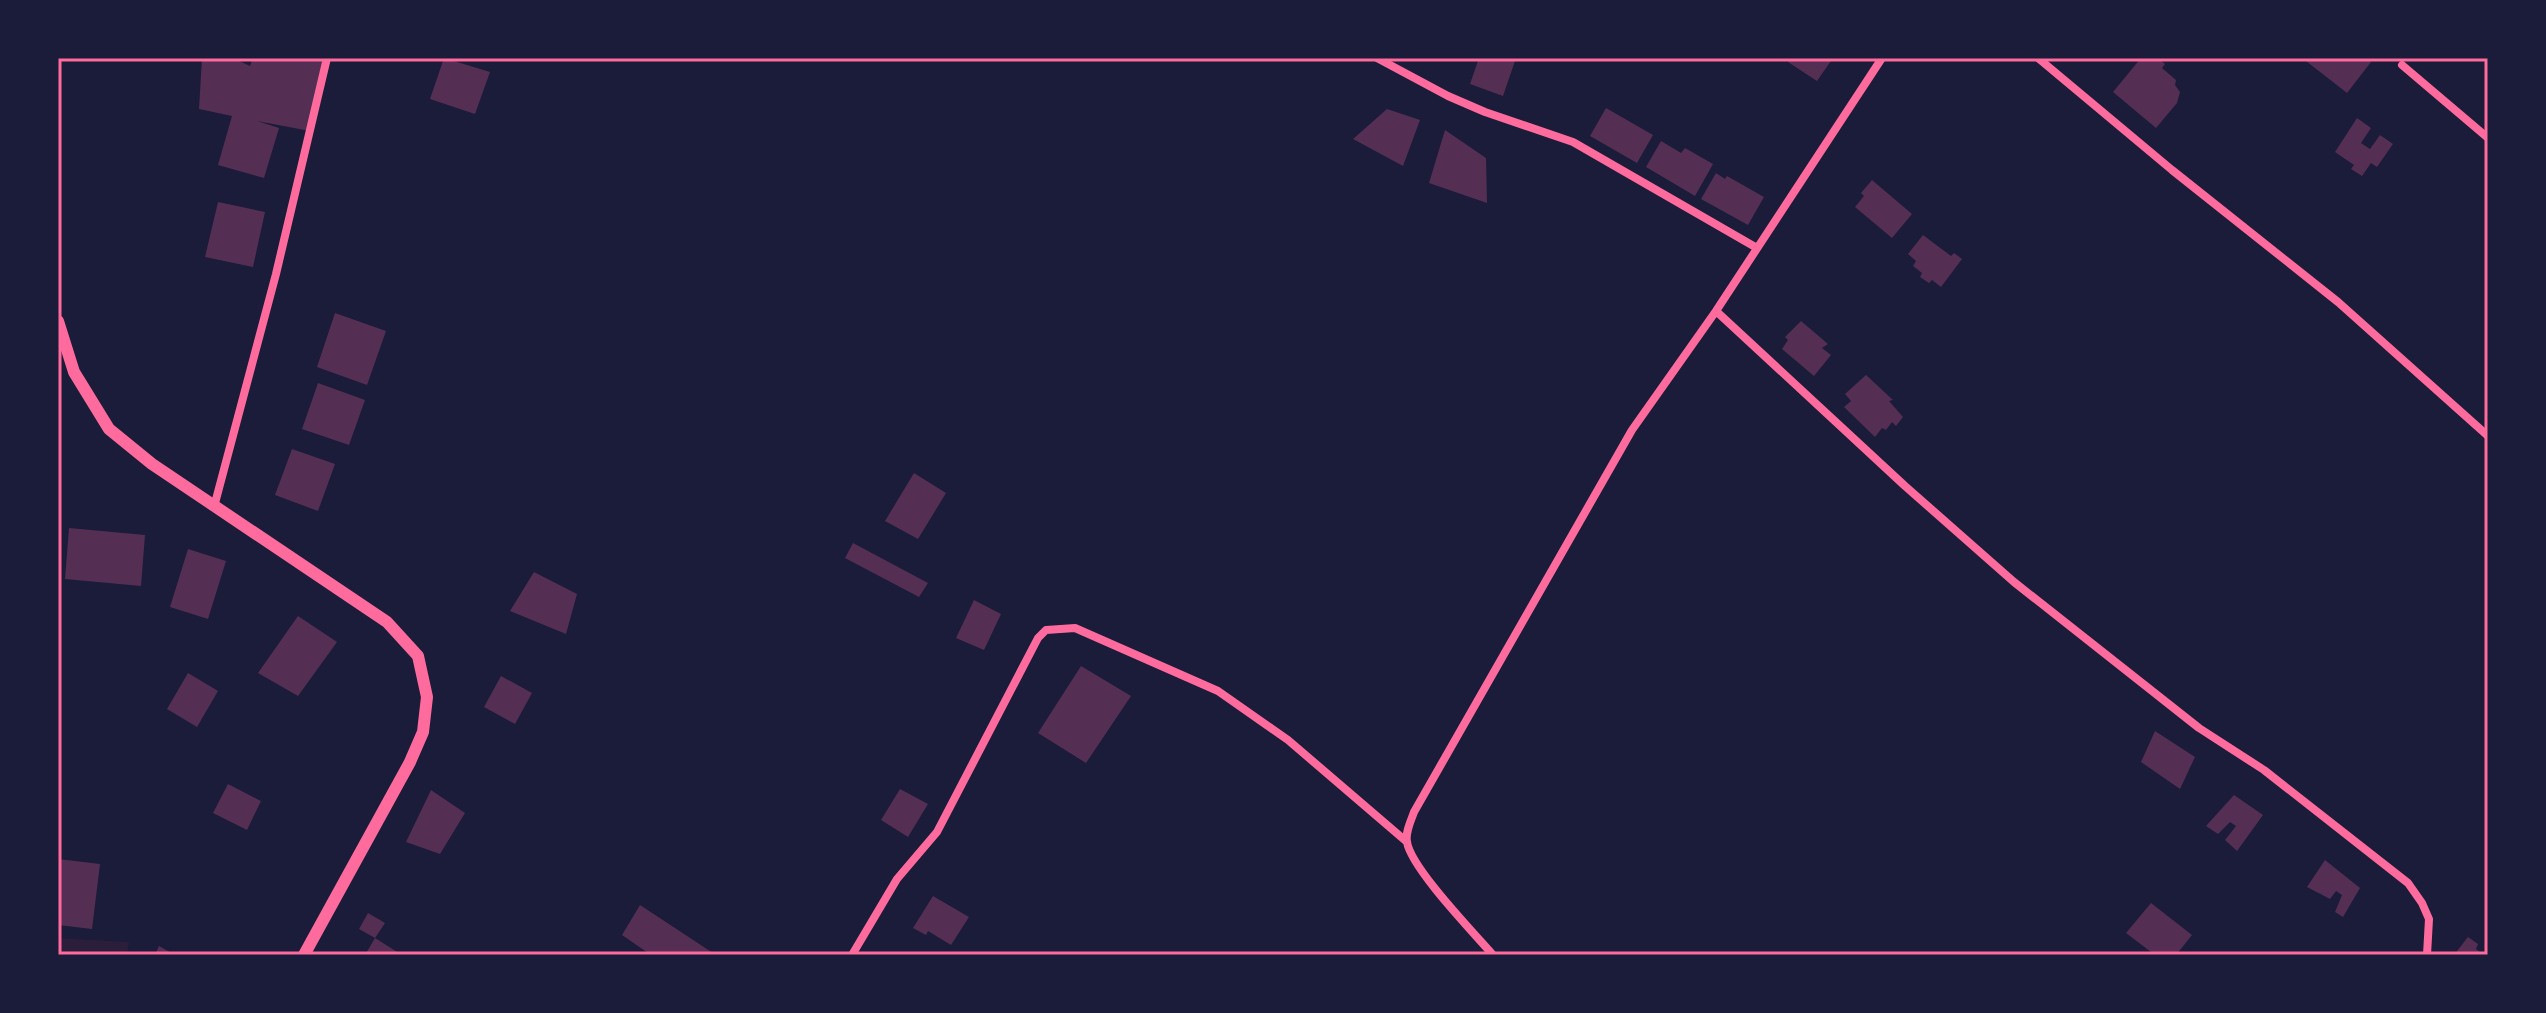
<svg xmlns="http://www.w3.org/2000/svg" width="2546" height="1013" viewBox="0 0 2546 1013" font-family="Barlow,sans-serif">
<rect width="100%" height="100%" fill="#1b1b3a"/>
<path fill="#2a1e3b" d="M58 938 129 942 127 955H58Z"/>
<path fill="#542f53" d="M202 58H233L250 66 253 58H325L310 131 257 121 279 128 264 178 218 165 232 116 199 109Z
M444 58 490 72 475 114 430 99Z
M1479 58H1516L1503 96 1470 84Z
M1791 58H1833L1817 81 1788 62Z
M2141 58H2158L2165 64 2162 68 2176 80 2175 85 2180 92 2177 103 2156 128 2113 92Z
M2309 58H2365L2371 62 2347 93 2306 61Z
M1606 108 1653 135 1637 163 1590 136Z
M1387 109 1420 120 1403 166 1353 139Z
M2357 118 2371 128 2361 143 2370 149 2380 135 2393 144 2377 167 2371 163 2362 176 2351 169 2354 165 2335 152Z
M1445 130 1486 158 1487 203 1429 183Z
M1661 141 1681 153 1685 148 1713 164 1695 196 1646 167Z
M1716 173 1725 179 1727 176 1764 197 1748 225 1701 199Z
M1872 180 1912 214 1892 238 1855 207 1864 196 1861 193Z
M218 202 265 212 253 267 205 257Z
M1923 235 1951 256 1954 253 1962 259 1941 287 1932 280 1929 283 1920 277 1922 273 1913 266 1916 261 1908 254Z
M335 313 386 331 367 385 317 367Z
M1801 321 1828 344 1822 348 1831 355 1814 376 1782 349 1788 340 1785 337Z
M1866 375 1893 400 1889 401 1903 417 1896 426 1892 422 1886 430 1882 428 1875 437 1844 407 1851 401 1845 394Z
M318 383 365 400 349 445 302 429Z
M292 449 335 464 318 511 275 495Z
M914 473 946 493 918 539 885 521Z
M69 528 145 535 141 586 65 579Z
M853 543 928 583 919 597 845 558Z
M188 549 226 561 208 619 170 607Z
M534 572 577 594 566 634 510 611Z
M974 600 1001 614 984 650 956 638Z
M298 616 337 642 298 696 258 673Z
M1081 666 1131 696 1086 763 1038 733Z
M188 673 218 691 197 727 167 709Z
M501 676 532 693 515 724 484 707Z
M2155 731 2195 757 2180 789 2141 762Z
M228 784 261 801 247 830 213 813Z
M900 789 928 804 908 837 881 820Z
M431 790 465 813 440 854 406 842Z
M2234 795 2263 815 2237 851 2225 840 2236 826 2230 822 2218 834 2206 826Z
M58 859 100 864 92 929 58 925Z
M2325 860 2360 888 2343 917 2335 912 2342 895 2336 891 2330 899 2307 887Z
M933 896 969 917 951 945 928 931 926 935 913 928Z
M2151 903 2192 935 2176 955H2155L2126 933Z
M640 905 716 955H651L622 935Z
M368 913 385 923 375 938 359 929Z
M2468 937 2478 944 2476 949 2484 955H2454Z
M375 938 402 955H365Z
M159 946 175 955H155Z"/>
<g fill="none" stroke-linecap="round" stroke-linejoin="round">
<path stroke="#ff6b9d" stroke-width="8" d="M1377 58 1448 96 1485 112 1573 142 1757 248
M2038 58 2172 170 2338 302 2488 436
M2402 65 2488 138
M1716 311 1905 486 2014 582 2199 728 2264 770 2408 883 2422 903 2429 919 2427 955
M214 507 276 274 327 58
M852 955 897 879 937 832 1038 638 1046 630 1075 628 1218 691 1288 740 1407 842
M1493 955C1473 932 1411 868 1407 842 1405 832 1411 821 1414 812L1632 430 1716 311 1882 58"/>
<path stroke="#ff6b9d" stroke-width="12" d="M58 321 74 372 109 429 152 464 387 622 418 656 427 697 423 732 410 762 304 955"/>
</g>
<rect width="2546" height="1013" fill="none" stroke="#1b1b3a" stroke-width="120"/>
<rect x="60" y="60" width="2426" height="893" fill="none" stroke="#ff6b9d" stroke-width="3"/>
</svg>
